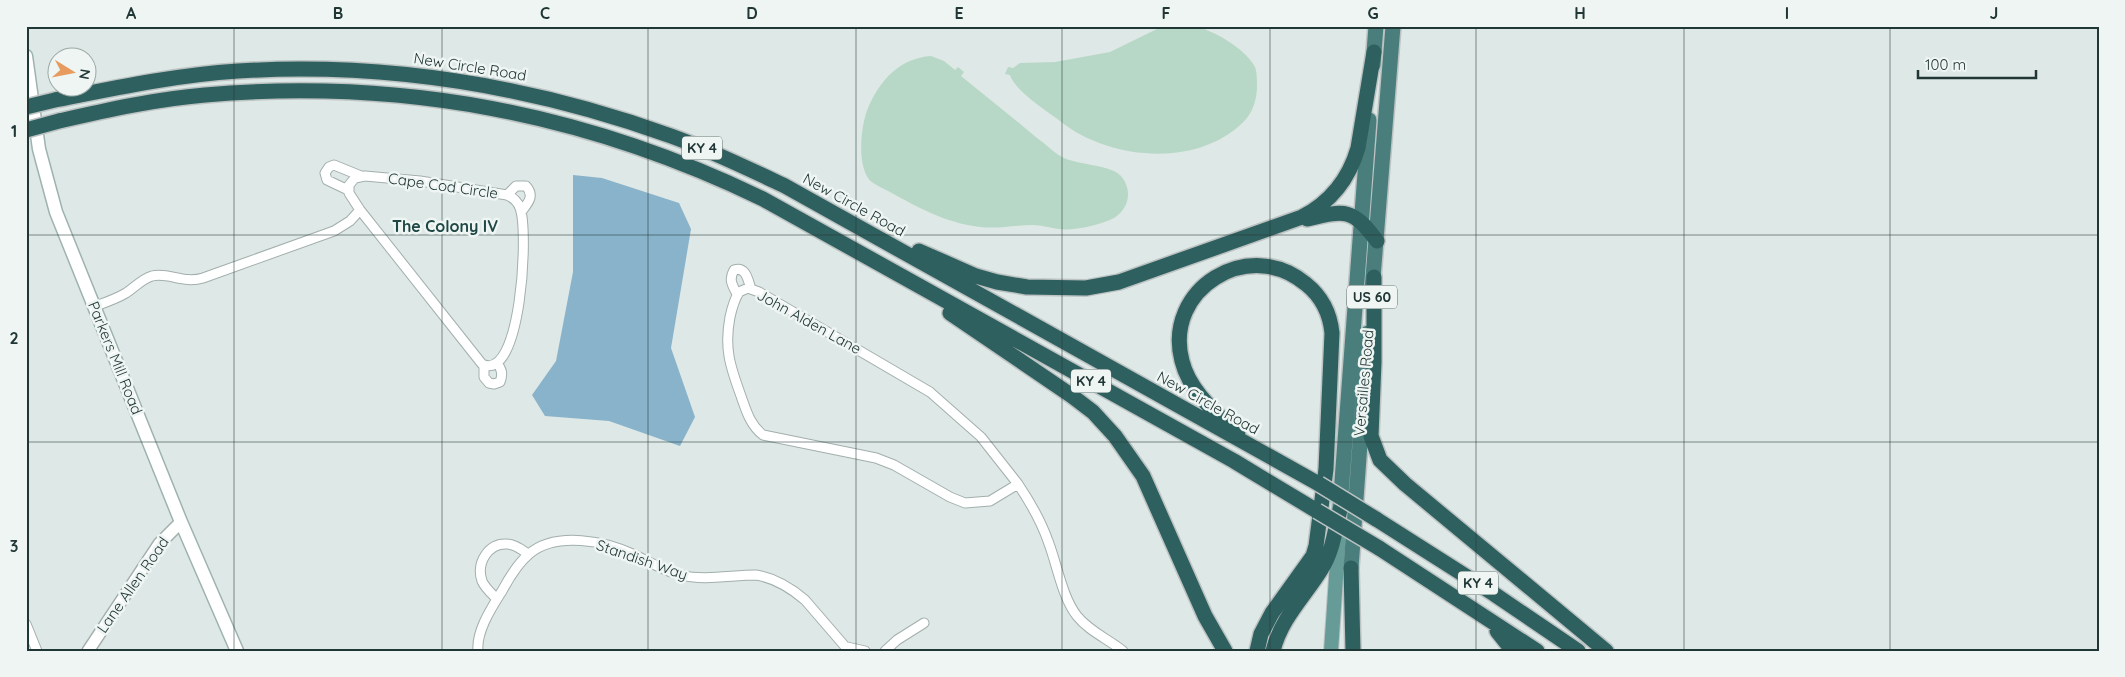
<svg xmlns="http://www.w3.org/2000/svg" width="2125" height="677" viewBox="0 0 2125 677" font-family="Quicksand,sans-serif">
<rect width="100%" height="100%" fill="#dee8e6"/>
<path fill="#b8d8c7" d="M1163 26C1172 26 1183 25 1193 26 1212 29 1246 49 1255 67 1257 72 1257 80 1257 86 1257 97 1254 109 1247 118 1202 169 1109 161 1060 121 1046 110 1015 91 1010 75L1005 74 1008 67 1013 68 1020 63 1055 62 1110 52Z
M931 56 944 61 955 70 958 67 964 72 961 76C987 97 1012 117 1037 138 1046 144 1055 154 1064 158 1079 165 1111 165 1121 176 1133 190 1129 209 1114 218 1101 225 1073 231 1059 229 1050 228 1042 225 1033 225 1015 225 998 229 980 227 946 223 919 208 890 192 883 188 872 184 868 178 857 161 861 125 868 108 880 80 900 58 931 56Z"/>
<path fill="#89b3ca" d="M573 175 602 178 679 203 691 229 671 348 695 417 680 446 609 421 545 416 532 395 556 361 573 272Z"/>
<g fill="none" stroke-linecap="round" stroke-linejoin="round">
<defs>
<path id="minor" d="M365 176 420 181 507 195C514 198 518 202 520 208 529 232 521 384 482 364L360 210 349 193V185L355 178Z
M348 190 327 180 325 173 329 167 334 165 361 176
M507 195 516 186H526C535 196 528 203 521 212
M748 288 759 292 930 392 981 437 1018 484 990 501 965 503 950 497 894 465 876 458 763 435C750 425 746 410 741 396 730 366 724 348 730 317 732 308 734 300 739 292Z
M737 294C733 286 728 280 734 270 746 266 748 280 751 289
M93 307C104 303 116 299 126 293 135 287 142 279 152 276 169 272 183 284 203 278L334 231 350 221 360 210
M484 366V377L489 383 494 384 500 382C503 374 502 370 497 363
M1018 484C1030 502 1041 521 1048 541 1057 564 1062 597 1077 616 1090 632 1107 638 1123 651
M497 599C492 594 485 588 482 581 476 563 488 543 507 544 515 544 522 550 528 554
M26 624 37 651
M846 650 847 647 865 651
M478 651C476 631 492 607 502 591 509 578 517 564 529 554 556 531 606 541 635 555 650 562 664 571 680 575 704 581 732 575 756 575 775 578 791 588 805 600L849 651
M885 651 897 640 924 623"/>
<path id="tertiary" d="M88 651 159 544 181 522"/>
<path id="secondary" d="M26 56 39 149 56 212 181 522 237 651"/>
<path id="primary" d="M1331 651 1339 533"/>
<path id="trunk" d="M1373 65 1376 26
M1372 290 1393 26
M1340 508 1369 120
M1351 568 1368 333"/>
<path id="motorway" d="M55 100C115 88 176 75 238 71 385 62 532 86 671 136 710 150 747 168 785 186L1319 484
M59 121C107 110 156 99 205 95 402 78 585 113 763 199L1234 461 1317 511
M1307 219C1346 210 1352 208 1377 241
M919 251 976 276 997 282 1027 287 1086 288 1119 282 1302 217C1331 202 1349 179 1358 148L1374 52
M1374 277V362L1371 436 1380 460 1405 484 1606 651
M950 313 1072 396 1093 412 1115 436 1143 476 1205 616 1225 651
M1238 432C1215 414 1189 390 1182 361 1163 289 1249 236 1306 284 1321 296 1330 313 1332 333L1326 469 1316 546 1313 556 1272 613 1261 634 1257 651
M1376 519 1494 594 1578 651
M1379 548 1537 651
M1351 568 1353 651
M1497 631 1513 651
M1273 651C1281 618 1305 596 1322 568 1333 551 1335 529 1340 510"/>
</defs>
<use href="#minor" stroke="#a2afad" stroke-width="11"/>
<use href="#tertiary" stroke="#a2afad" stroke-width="14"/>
<use href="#secondary" stroke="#9eb3b0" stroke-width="15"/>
<use href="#primary" stroke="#bcc3c2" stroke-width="16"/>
<use href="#trunk" stroke="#bcc3c2" stroke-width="18"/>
<use href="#motorway" stroke="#bcc3c2" stroke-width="18"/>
<use href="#minor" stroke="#fff" stroke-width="9"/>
<use href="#tertiary" stroke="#fff" stroke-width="11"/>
<use href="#secondary" stroke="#fff" stroke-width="12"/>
<use href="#primary" stroke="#669b98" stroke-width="14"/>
<use href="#trunk" stroke="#4a7e7c" stroke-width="15"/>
<use href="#motorway" stroke="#2f6060" stroke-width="15"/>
<defs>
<path id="motorway-bridge" d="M26 107 55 100
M26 130 59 121
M1319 484 1376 519
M1317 511 1379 548"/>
</defs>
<use href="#motorway-bridge" stroke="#bcc3c2" stroke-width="18" stroke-linecap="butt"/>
<use href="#motorway-bridge" stroke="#2f6060" stroke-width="15"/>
</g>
<path fill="none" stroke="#213735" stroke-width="1" stroke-opacity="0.55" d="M234 26V651M442 26V651M648 26V651M856 26V651M1062 26V651M1270 26V651M1476 26V651M1684 26V651M1890 26V651M26 235H2099M26 442H2099"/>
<g text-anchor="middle" stroke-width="5" stroke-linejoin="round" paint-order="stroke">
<g fill="#eef5f3" stroke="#5e706e" stroke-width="1">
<rect x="682" y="136.5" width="40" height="23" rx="4"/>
<rect x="1347" y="285.5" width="50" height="23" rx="4"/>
<rect x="1071" y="369.5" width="40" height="23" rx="4"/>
<rect x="1458" y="571.5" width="40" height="23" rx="4"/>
</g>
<g font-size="14" font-weight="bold" fill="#213735">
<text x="702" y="153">KY 4</text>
<text x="1372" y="302">US 60</text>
<text x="1091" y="386">KY 4</text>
<text x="1478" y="588">KY 4</text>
</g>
<g font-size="15" fill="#213735" stroke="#eef5f3">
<text transform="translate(470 67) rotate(9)" y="5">New Circle Road</text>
<text transform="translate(443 186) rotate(8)" y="5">Cape Cod Circle</text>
<text transform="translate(854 205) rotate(29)" y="5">New Circle Road</text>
<text transform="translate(809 322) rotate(29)" y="5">John Alden Lane</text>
<text transform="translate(115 358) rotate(68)" y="5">Parkers Mill Road</text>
<text transform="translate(1364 383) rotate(-85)" y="5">Versailles Road</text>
<text transform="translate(1208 403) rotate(29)" y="5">New Circle Road</text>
<text transform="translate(642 560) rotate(19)" y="5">Standish Way</text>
<text transform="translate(133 585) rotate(-55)" y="5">Lane Allen Road</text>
</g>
<g font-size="16" font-weight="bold" fill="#1f4745" stroke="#eef5f3">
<text x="445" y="232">The Colony IV</text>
</g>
</g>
<rect width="2125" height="677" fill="none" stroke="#eef5f3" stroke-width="55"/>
<g transform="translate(72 72) rotate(100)"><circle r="24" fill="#eef5f3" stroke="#9ca9a7"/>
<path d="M0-4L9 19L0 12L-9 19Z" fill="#e79b5e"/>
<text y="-8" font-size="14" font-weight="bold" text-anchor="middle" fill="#213735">N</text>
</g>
<path d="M1918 70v8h118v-8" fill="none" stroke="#213735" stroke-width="2.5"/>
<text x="1925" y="70" font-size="15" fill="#213735" stroke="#eef5f3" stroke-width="4" paint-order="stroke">100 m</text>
<rect x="28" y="28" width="2070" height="622" fill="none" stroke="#213735" stroke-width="2"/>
<g font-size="16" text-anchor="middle" font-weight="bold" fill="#213735">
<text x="131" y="19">A</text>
<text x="338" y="19">B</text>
<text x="545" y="19">C</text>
<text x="752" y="19">D</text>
<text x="959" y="19">E</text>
<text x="1166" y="19">F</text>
<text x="1373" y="19">G</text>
<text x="1580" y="19">H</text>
<text x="1787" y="19">I</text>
<text x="1994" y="19">J</text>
<text x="14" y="137">1</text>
<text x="14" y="344">2</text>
<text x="14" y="552">3</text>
</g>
</svg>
